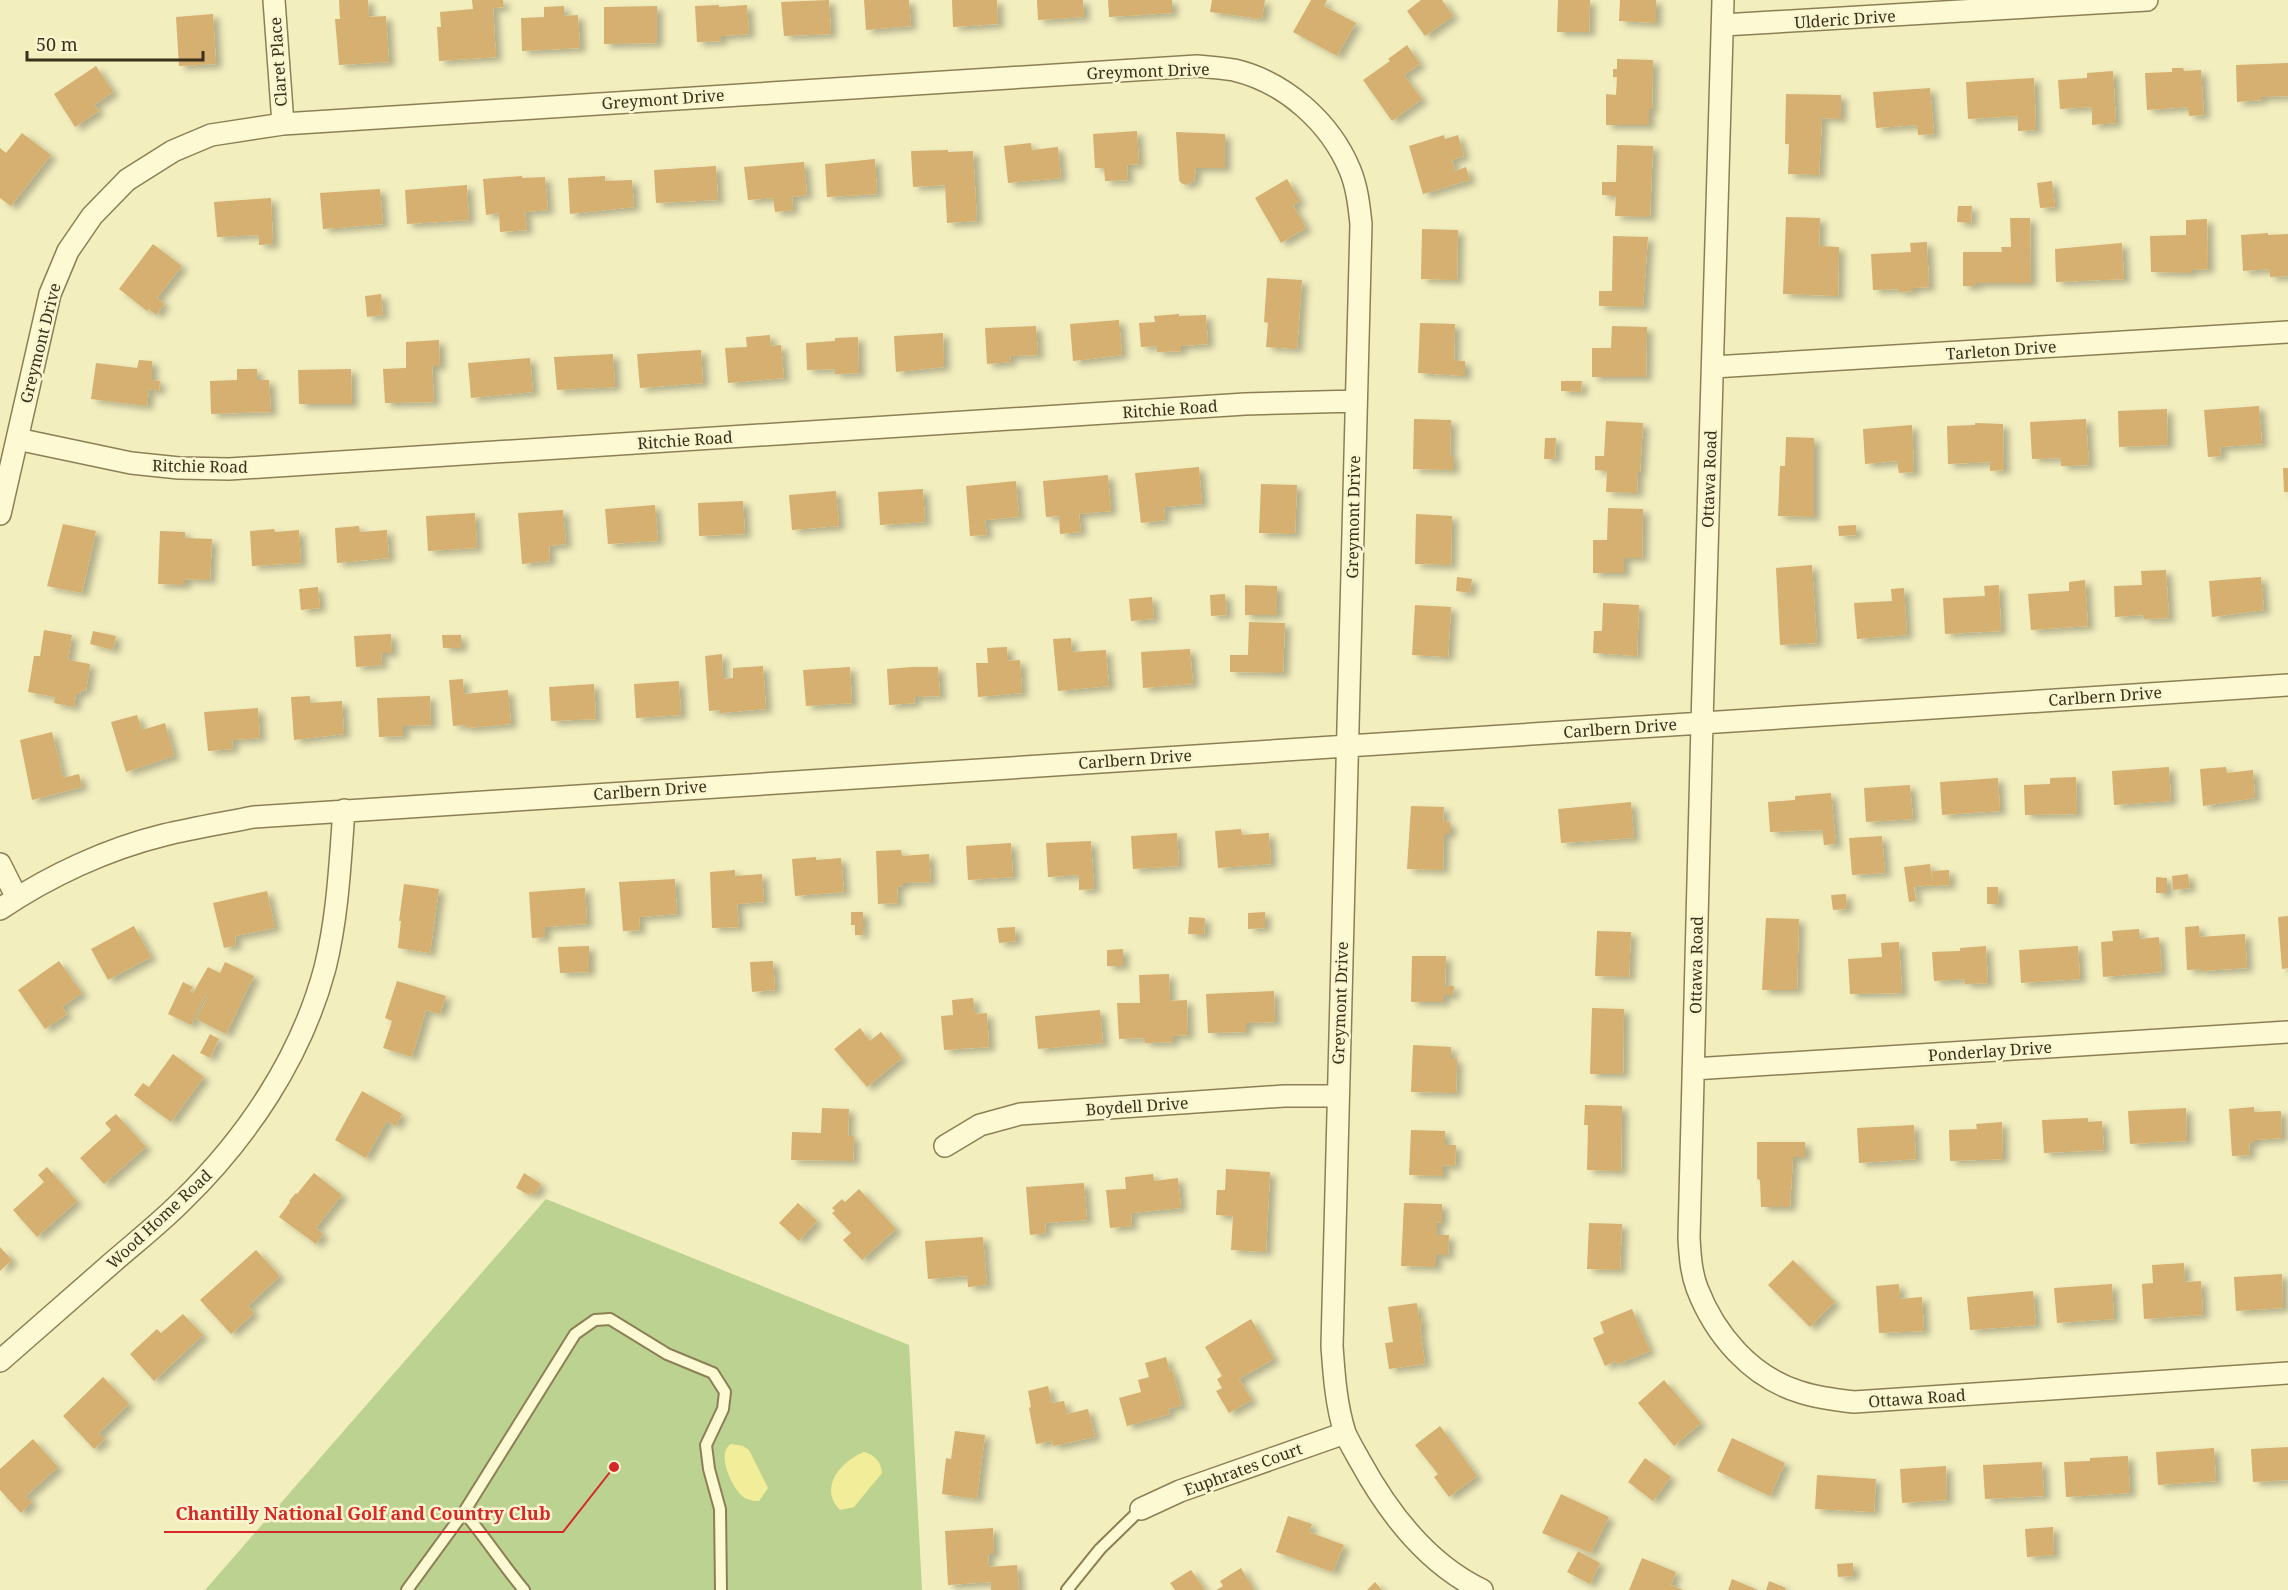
<svg xmlns="http://www.w3.org/2000/svg" width="2288" height="1590" viewBox="0 0 2288 1590" font-family="'Noto Serif',serif">
<defs>
<filter id="shadow"><feDropShadow dx="6" dy="4" stdDeviation="3" flood-color="#0004"/></filter>
</defs>
<rect width="100%" height="100%" fill="#f3eebe"/>
<path fill="#bcd291" d="M546 1199 909 1345 922 1590H205Z"/>
<path fill="#f2ed98" d="M731 1444 743 1446 749 1450 768 1488 759 1501C752 1501 745 1499 741 1495 731 1485 716 1453 731 1444Z
M864 1452C874 1455 881 1461 882 1473L854 1507 840 1510C818 1488 841 1461 864 1452Z"/>
<path fill="#d5b06f" filter="url(#shadow)" d="M339 0H368L369 17 386 16 389 62 339 65 335 19H340Z
M472 0H503L504 7 493 8 496 57 439 61 437 27H441L440 12 473 9Z
M829 0 831 34 784 36 781 2Z
M864 0H909L911 26 866 30Z
M952 0H997L998 24 953 27Z
M1037 0H1083L1084 17 1038 20Z
M1108 0H1172V13L1109 17Z
M1212 0H1265L1262 19 1210 12Z
M1311 0H1327L1324 6 1356 23 1337 56 1293 32Z
M1421 0H1442L1453 16 1425 36 1407 11Z
M1558 0H1590L1589 32H1557Z
M1620 0H1656V23L1619 21Z
M719 5V7L747 5 749 34 721 36V41L697 42 695 6Z
M564 6V16L578 15 580 48 522 51 521 18 544 17V7Z
M657 6V43L604 44V7Z
M213 14 216 64 179 66 176 17Z
M1407 45 1420 64 1404 75 1422 99 1392 121 1363 80 1390 61 1388 59Z
M1617 59 1653 60 1652 109H1649V125H1606V94L1616 95 1617 77H1613V69H1617Z
M2288 63V96L2261 97V100L2237 102 2236 65Z
M96 66 113 92 94 105 99 111 75 127 54 94Z
M2172 68H2183L2184 71 2201 70 2204 115 2189 116 2188 107 2147 110 2145 73 2172 72Z
M2113 71 2116 123 2092 125V107L2060 109 2058 80 2087 78V73Z
M2034 78 2036 130 2018 131V116L1968 119 1966 82Z
M1930 88 1934 134 1918 135 1917 125 1876 128 1873 92Z
M1786 94 1841 95V119L1822 118 1819 175 1788 174 1789 144H1785Z
M1137 131 1139 164 1127 165 1128 180 1105 181 1104 168H1095L1093 134Z
M1176 132 1225 134V168H1196L1194 181 1186 185 1181 183 1179 180Z
M22 133 51 155 11 206 0 198V148L6 153Z
M1444 135 1445 139 1458 135 1464 156 1452 160 1455 171 1466 167 1470 180 1423 194 1409 146Z
M1031 143 1032 150 1058 147 1061 178 1008 183 1004 146Z
M1617 145 1653 146 1650 217 1615 216 1616 196 1602 195V182H1616Z
M948 150V152L973 151 977 221 947 223 945 185 913 187 911 151Z
M875 159 877 194 827 197 825 164Z
M804 162 807 195 792 197 793 210 775 212 773 198 748 200 744 167Z
M716 166 718 200 656 203 654 170Z
M522 176V178L545 177 548 210 525 212 527 230 500 232 499 213 486 215 483 179Z
M605 176V181L632 180 634 207 570 214 568 178Z
M1287 179 1300 201 1293 205 1306 228 1281 243 1255 198Z
M2052 181 2055 207 2040 208 2037 183Z
M467 185 469 220 407 224 405 190Z
M380 189 383 224 323 229 320 193Z
M271 198 273 244 259 245V235L217 237 214 202Z
M1958 206H1972L1971 223 1957 222Z
M1786 217 1820 218 1819 246 1839 247 1838 296 1783 294Z
M2010 218H2030L2031 283H1976V286H1963V252H2002L2001 247H2011Z
M2207 219 2208 269 2191 270V273L2151 272 2150 236 2186 235V220Z
M1422 229 1458 230 1457 280 1421 279Z
M2268 233V235L2288 234V276L2270 277 2269 269 2243 271 2241 235Z
M1613 236 1648 237 1643 307 1599 306V291H1612Z
M1927 242 1929 287 1913 288V291L1899 292V289L1873 290 1871 254 1911 252 1910 243Z
M2122 243 2124 279 2056 282 2055 249Z
M153 244 182 266 157 298 164 304 156 315 149 309 147 311 119 289Z
M1267 278 1302 280 1297 349 1266 347 1268 323 1264 322Z
M381 294 383 315 367 317 365 296Z
M1179 314V316L1206 315 1208 344 1181 346V351L1157 352V346L1141 347 1139 323 1155 322 1154 316Z
M1119 320 1122 355 1073 361 1070 324Z
M1420 323 1455 324 1454 361H1465V376L1418 373Z
M1036 326 1038 355 1010 356 1011 362 987 364 985 328Z
M1612 326 1647 327 1646 377H1592V348H1611Z
M943 333 944 367 896 372 894 336Z
M770 335 771 346 781 345 784 378 728 383 725 348 747 347 746 337Z
M858 337 859 373 835 374V369L807 370 806 343 835 341V338Z
M439 340 440 366H432L434 402 385 403 383 369 406 368V342Z
M701 350 703 383 640 388 637 354Z
M613 354 615 387 557 390 554 357Z
M530 358 533 392 471 398 468 363Z
M139 360 152 361V380L160 381 159 391 149 389 147 406 91 399 96 363 137 368Z
M237 369H257V380H269L271 412 211 414 210 381 237 380Z
M351 369 352 404H299L298 370Z
M1561 381H1582L1581 392 1561 391Z
M2259 406 2262 444 2220 447 2221 456 2208 457 2204 410Z
M2167 409 2168 445 2119 447 2118 411Z
M1414 419 1451 420 1450 456H1453V470L1413 469Z
M2086 419 2089 465 2061 466V458L2032 459 2030 422Z
M1606 421 1643 423 1640 472H1638L1637 493 1606 492 1607 471 1595 470V456H1604Z
M1975 423 2003 424 2004 470 1990 471V462L1948 464 1947 426 1975 425Z
M1912 425 1914 472 1899 473 1897 461 1865 464 1863 429Z
M1786 437 1814 438V517L1778 516 1780 466H1785Z
M1545 438H1556L1555 459H1544Z
M1199 467 1202 504 1164 507 1165 520 1141 523 1135 473Z
M2283 468H2288V492H2284Z
M1108 475 1111 511 1079 514 1081 532 1060 534 1059 516 1046 517 1043 481Z
M1016 481 1019 517 985 520 987 535 970 536 966 486Z
M1261 484 1297 485 1295 534 1259 533Z
M923 489 925 522 880 525 878 492Z
M836 491 839 526 792 530 789 495Z
M743 501 745 534 699 536 698 503Z
M655 505 658 541 608 544 605 509Z
M1608 508 1643 509 1642 558H1624V573H1593V540H1607Z
M563 510 566 544 549 546 550 561 522 564 518 513Z
M475 513 477 548 428 551 426 516Z
M1416 514 1452 516 1451 565 1415 564Z
M63 524 96 531 82 593 47 586Z
M1856 525V535L1839 536 1838 526Z
M359 526 360 532 387 530 389 558 337 563 335 528Z
M274 529 275 532 299 530 301 563 252 566 250 531Z
M160 531 185 532V538L212 539 210 580 185 579V585L158 584Z
M1812 565 1817 643 1780 645 1776 568Z
M2166 570 2169 618 2144 619 2143 615 2115 617 2114 586 2142 585 2141 571Z
M1457 577 1472 579 1470 593 1456 591Z
M2261 577 2264 610 2212 617 2209 581Z
M2085 580 2088 626 2031 630 2028 594 2069 591V582Z
M1245 585 1277 586V615H1245Z
M1999 585 2001 631 1945 634 1943 598 1985 596 1984 586Z
M318 587 320 608 301 610 299 589Z
M1904 588 1907 635 1857 639 1854 603 1892 601 1891 589Z
M1225 594 1227 615 1211 616 1210 595Z
M1152 597 1154 619 1131 621 1129 599Z
M1603 603 1639 605 1637 656 1593 653 1594 631H1602Z
M1415 605 1451 607 1448 657 1412 655Z
M1249 622 1285 623 1283 673 1230 672V655H1248Z
M44 630 72 635 68 660 90 664 86 691 81 690 80 694H76L74 707 54 703 55 697 28 692 34 656H40Z
M93 631 116 636 113 650 90 644Z
M391 634 392 653H381L382 665 356 667 354 636Z
M442 635H461V648H443Z
M1071 638 1072 652 1106 650 1109 686 1058 691 1053 639Z
M1007 647 1008 661 1020 660 1022 693 978 697 976 663H988L987 648Z
M1190 649 1193 684 1143 688 1141 652Z
M722 654 723 679 733 678V668L763 666 766 709 720 713V710L709 711 705 656Z
M850 667 852 703 806 706 803 670Z
M912 667H938L940 696 914 697 915 703 889 705 887 669Z
M463 679 464 694 508 690 511 724 466 728 465 725 453 726 449 680Z
M679 681 681 715 636 718 634 684Z
M594 684 596 719 551 721 549 687Z
M310 696V703L342 701 344 734 294 740 291 697Z
M430 696 431 725 403 726V736L379 737 377 698Z
M258 708 260 738 232 740 233 749 208 751 204 712Z
M137 715 142 730 165 723 174 756 126 772 111 722Z
M52 732 63 778 79 774 82 787 32 800 20 740Z
M2169 767 2171 801 2114 805 2112 771Z
M2226 767 2227 773 2253 770 2255 798 2203 806 2200 769Z
M2076 777 2077 814 2025 815 2024 785 2050 784V778Z
M1998 778 2000 811 1942 815 1940 782Z
M1910 785 1913 819 1866 822 1864 788Z
M1831 793 1836 844 1824 845 1822 830 1770 832 1768 802 1795 800V796Z
M1631 802 1634 838 1561 843 1558 809Z
M1411 806 1444 807 1443 821 1450 822V834H1444L1443 870 1407 869Z
M1241 829 1242 835 1269 833 1271 864 1218 868 1215 831Z
M1177 833 1179 866 1133 869 1131 836Z
M1882 836 1885 873 1852 875 1849 838Z
M1091 841 1094 889 1079 890V875L1048 877 1046 843Z
M1011 843 1013 877 968 880 966 846Z
M901 850 902 856 929 854 931 882 903 883V886L897 887 898 903 878 904 876 851Z
M816 857V860L841 858 844 892 795 896 792 859Z
M1930 864 1933 885 1914 887 1916 901 1909 902 1904 867Z
M735 870V876L762 874 764 902 737 904 739 927 712 928 710 872Z
M1949 870 1950 885 1933 886 1932 871Z
M2188 874 2190 888 2173 890 2172 876Z
M2156 877 2167 878V893H2156Z
M675 879 677 914 639 917 640 930 623 931 619 882Z
M404 884 439 889 430 953 398 948 401 921H399Z
M1987 887H1998L1999 904H1987Z
M585 888 587 924 545 927V937L532 938 529 892Z
M267 891 275 928 235 936 236 945 224 948 213 903Z
M1846 894 1847 909 1833 910 1831 895Z
M851 912H863V935H855V925H851Z
M1265 912V928L1248 929V913Z
M2288 916V968L2282 969 2278 917Z
M1189 917 1205 918 1204 935 1188 934Z
M1766 918 1799 919 1797 990H1762Z
M134 926 151 957 108 980 91 949Z
M2199 926 2200 937 2245 934 2247 968 2201 971V969L2187 970 2185 927Z
M1015 927 1016 941 999 943 997 928Z
M2139 929 2140 939 2159 937 2162 972 2103 977 2101 942 2113 941 2112 931Z
M1597 931 1631 932 1629 977 1595 976Z
M1899 942 1902 993 1850 994 1848 959 1882 957 1881 943Z
M589 946V972L560 973 558 947Z
M1986 946 1988 983 1965 984V979L1934 981 1932 952 1960 951V948Z
M2078 946 2080 979 2021 983 2019 950Z
M1123 949V966H1107V950Z
M1412 956H1446L1445 986H1454L1453 995H1444V1002H1411Z
M59 961 82 993 62 1007 67 1014 45 1029 18 990Z
M773 961 775 990 752 992 750 962Z
M225 962 254 976 226 1034 196 1019 207 998 205 996 191 1025 168 1014 183 982 193 987 190 991 193 993 208 967 220 973Z
M1169 974 1170 1001 1187 1000 1188 1035 1173 1036V1042L1145 1043V1038L1119 1039 1117 1003H1140L1139 975Z
M397 981 446 996 440 1014 426 1010 412 1057 383 1048 392 1021 385 1018Z
M1274 991 1275 1022 1246 1023V1032L1208 1033 1206 994Z
M973 998 975 1014 987 1013 989 1047 944 1050 941 1016 953 1015 952 1000Z
M1592 1008 1624 1009 1623 1074H1590Z
M1100 1010 1103 1043 1038 1049 1035 1016Z
M860 1028 870 1041 881 1032 902 1058 867 1087 834 1049Z
M210 1034 219 1039 210 1058 200 1053Z
M1413 1045 1451 1047V1059H1457L1456 1093 1411 1092Z
M173 1054 204 1077 171 1122 134 1095 143 1083 149 1087Z
M362 1091 402 1114 396 1126 387 1121 366 1158 335 1140Z
M1585 1105 1622 1106 1621 1171 1587 1170 1588 1125H1584Z
M2254 1107V1112L2281 1111 2282 1138 2254 1140V1143H2249L2250 1155 2232 1156 2229 1109Z
M822 1108 849 1109 848 1136H854L853 1161 791 1160 792 1132 821 1133Z
M2186 1108 2187 1141 2130 1144 2128 1111Z
M116 1114 146 1147 104 1184 80 1158 111 1130 105 1123Z
M2088 1118V1122L2102 1121 2104 1150 2044 1153 2042 1120Z
M2002 1122 2003 1159 1950 1161 1949 1130 1977 1129 1976 1124Z
M1914 1125 1916 1159 1859 1163 1857 1128Z
M1411 1130 1445 1131V1145H1456L1455 1166 1443 1165V1176L1409 1175Z
M1757 1142H1805V1157H1793L1790 1207H1761L1760 1180 1757 1179Z
M47 1167 77 1201 37 1237 13 1210 44 1182 38 1175Z
M1226 1169 1270 1172 1266 1252 1231 1250 1233 1216 1216 1215 1217 1190H1225Z
M314 1173 342 1195 316 1228 323 1234 316 1244 279 1217 290 1202 289 1201 296 1193 297 1194Z
M524 1173 541 1184 535 1195 530 1192 529 1195 516 1188Z
M1153 1174 1154 1181 1178 1178 1181 1208 1131 1213 1132 1226 1110 1228 1106 1190 1126 1189 1125 1177Z
M1084 1183 1087 1220 1045 1223 1046 1233 1030 1235 1026 1187Z
M859 1189 896 1229 862 1260 843 1240 851 1233 832 1213 835 1211 832 1208 842 1199 845 1202Z
M798 1203 817 1221 799 1241 779 1223Z
M1404 1203 1442 1204V1223L1437 1222V1235H1449L1448 1255H1436V1267L1401 1266Z
M1589 1223 1622 1224 1620 1270 1587 1269Z
M983 1237 987 1285 968 1287 967 1276 928 1279 925 1241Z
M0 1247 12 1260 0 1271Z
M256 1250 280 1276 248 1306 254 1313 231 1334 200 1300Z
M1793 1260 1835 1302 1810 1327 1768 1285Z
M2184 1263 2185 1282 2201 1281 2203 1315 2144 1319 2142 1284 2153 1283 2152 1265Z
M2282 1274 2283 1308 2236 1311 2234 1277Z
M1899 1284 1900 1299 1922 1297 1924 1331 1879 1333 1876 1286Z
M2112 1284 2114 1319 2057 1323 2054 1288Z
M2033 1291 2036 1325 1970 1330 1967 1297Z
M1417 1303 1419 1318H1421L1422 1327H1420L1425 1364 1389 1369 1385 1343 1393 1342 1388 1307Z
M1632 1309 1650 1351 1618 1364 1616 1361 1605 1366 1593 1338 1604 1333 1600 1322Z
M183 1314 203 1335 154 1381 130 1354 157 1329 161 1333Z
M1251 1319 1274 1359 1239 1379 1252 1400 1229 1413 1216 1391 1222 1388 1217 1379 1222 1376 1205 1347Z
M1166 1357 1170 1371 1172 1370 1182 1405 1168 1409 1170 1414 1127 1426 1119 1398 1141 1392 1138 1380 1149 1377 1145 1363Z
M103 1377 129 1404 99 1433 105 1439 94 1449 63 1416Z
M1664 1380 1701 1423 1674 1446 1638 1403Z
M1048 1386 1052 1403 1064 1401 1067 1414 1088 1409 1095 1437 1053 1446 1052 1441 1036 1444 1029 1408 1031 1407 1028 1391Z
M1440 1426 1477 1476 1449 1497 1434 1477 1438 1474 1415 1445Z
M955 1431 985 1435 977 1499 942 1494 946 1458 951 1459Z
M1732 1438 1785 1463 1770 1496 1717 1471Z
M33 1439 58 1467 26 1496 32 1502 21 1513 0 1490V1469Z
M2288 1447V1480L2253 1482 2251 1449Z
M2214 1448 2216 1481 2158 1485 2156 1452Z
M2128 1456 2130 1493 2066 1497 2064 1462 2090 1461V1458Z
M1645 1458 1671 1477 1653 1501 1628 1482Z
M2042 1462 2044 1496 1985 1499 1983 1465Z
M1946 1466 1947 1500 1902 1503 1900 1469Z
M1817 1475 1876 1479 1874 1512 1815 1509Z
M1561 1494 1609 1517 1591 1553 1542 1533Z
M1288 1516 1312 1524 1309 1532 1344 1545 1333 1572 1276 1552Z
M2053 1527 2054 1555 2027 1557 2025 1529Z
M993 1528 994 1554H988L989 1567 1017 1565 1019 1590H991V1582L948 1585 945 1531Z
M1578 1551 1600 1563 1590 1584 1567 1572Z
M1642 1558 1676 1572 1671 1585 1683 1590H1629Z
M1853 1563V1576L1838 1577 1837 1564Z
M1241 1568 1254 1590H1216L1223 1586 1220 1581Z
M1191 1570 1205 1590H1175L1170 1583Z
M1732 1579 1758 1590H1728Z
M1769 1581 1786 1588 1785 1590H1766Z
M1375 1582 1382 1590H1367Z"/>
<g fill="none" stroke-linecap="round" stroke-linejoin="round">
<defs>
<path id="lane" d="M464 1512C485 1537 503 1565 524 1590
M407 1590 464 1512 575 1334 595 1320 610 1319 667 1354 713 1373 725 1392 723 1409 706 1445 709 1469 720 1509 721 1590
M1067 1590 1100 1549 1141 1509"/>
<path id="street" d="M274 0 283 124
M1723 0 1702 723 1689 1238C1690 1255 1691 1272 1697 1288 1715 1335 1751 1377 1800 1392 1818 1398 1836 1400 1854 1402L2288 1373
M1723 25 2147 0
M1713 367 2288 332
M17 439 131 463 179 468 229 469 1245 404 1356 401
M0 514 50 294 68 251 92 216 127 180 173 151 211 135 283 124 1197 66C1209 67 1222 68 1234 70 1285 82 1330 122 1350 170 1357 187 1359 205 1361 224L1332 1346C1334 1374 1336 1405 1345 1433 1349 1442 1355 1452 1360 1461 1389 1514 1427 1564 1482 1590
M0 864 17 898
M0 909C49 876 107 849 164 835 193 828 224 823 254 817L2288 685
M1693 1069 2288 1032
M945 1146 980 1125 1020 1114 1284 1096H1337
M0 1361C38 1328 75 1295 113 1262 136 1242 160 1223 181 1202 247 1138 301 1058 325 968 338 915 340 863 344 810
M1141 1509 1180 1491 1345 1433"/>
</defs>
<use href="#lane" stroke="#8d7f55" stroke-width="14"/>
<use href="#street" stroke="#8d7f55" stroke-width="24"/>
<use href="#lane" stroke="#fdf9d2" stroke-width="10"/>
<use href="#street" stroke="#fdf9d2" stroke-width="21"/>
</g>
<g text-anchor="middle" stroke-width="5" stroke-linejoin="round" paint-order="stroke">
<g font-size="16" fill="#3b311b" stroke="#f9f6cf">
<text transform="translate(1845 19) rotate(-4)" y="6">Ulderic Drive</text>
<text transform="translate(278 62) rotate(-94)" y="6">Claret Place</text>
<text transform="translate(1148 71) rotate(-2)" y="6">Greymont Drive</text>
<text transform="translate(663 99) rotate(-4)" y="6">Greymont Drive</text>
<text transform="translate(40 343) rotate(-76)" y="6">Greymont Drive</text>
<text transform="translate(2001 350) rotate(-4)" y="6">Tarleton Drive</text>
<text transform="translate(1170 409) rotate(-4)" y="6">Ritchie Road</text>
<text transform="translate(685 440) rotate(-4)" y="6">Ritchie Road</text>
<text transform="translate(200 466) rotate(1)" y="6">Ritchie Road</text>
<text transform="translate(1709 479) rotate(-88)" y="6">Ottawa Road</text>
<text transform="translate(1353 517) rotate(-89)" y="6">Greymont Drive</text>
<text transform="translate(2105 696) rotate(-4)" y="6">Carlbern Drive</text>
<text transform="translate(1620 728) rotate(-4)" y="6">Carlbern Drive</text>
<text transform="translate(1135 759) rotate(-4)" y="6">Carlbern Drive</text>
<text transform="translate(650 790) rotate(-4)" y="6">Carlbern Drive</text>
<text transform="translate(1696 965) rotate(-89)" y="6">Ottawa Road</text>
<text transform="translate(1340 1003) rotate(-88)" y="6">Greymont Drive</text>
<text transform="translate(1990 1051) rotate(-4)" y="6">Ponderlay Drive</text>
<text transform="translate(1137 1106) rotate(-4)" y="6">Boydell Drive</text>
<text transform="translate(159 1219) rotate(-43)" y="6">Wood Home Road</text>
<text transform="translate(1917 1398) rotate(-4)" y="6">Ottawa Road</text>
<text transform="translate(1243 1469) rotate(-20)" y="6">Euphrates Court</text>
</g>
</g>
<path fill="none" stroke="#d62828" stroke-width="2" d="M614 1467L563 1532H164"/>
<circle fill="#d62828" stroke="#f9f6cf" stroke-width="2" cx="614" cy="1467" r="6"/>
<g font-size="18" text-anchor="middle" font-weight="bold" fill="#d62828" stroke="#f9f6cf" stroke-width="5" stroke-linejoin="round" paint-order="stroke">
<text x="363" y="1520">Chantilly National Golf and Country Club</text>
</g>
<path d="M27 51v9h176v-9" fill="none" stroke="#3b311b" stroke-width="3"/>
<text x="36" y="51" font-size="18" fill="#3b311b" stroke="#f9f6cf" stroke-width="4.5" paint-order="stroke">50 m</text>
</svg>
